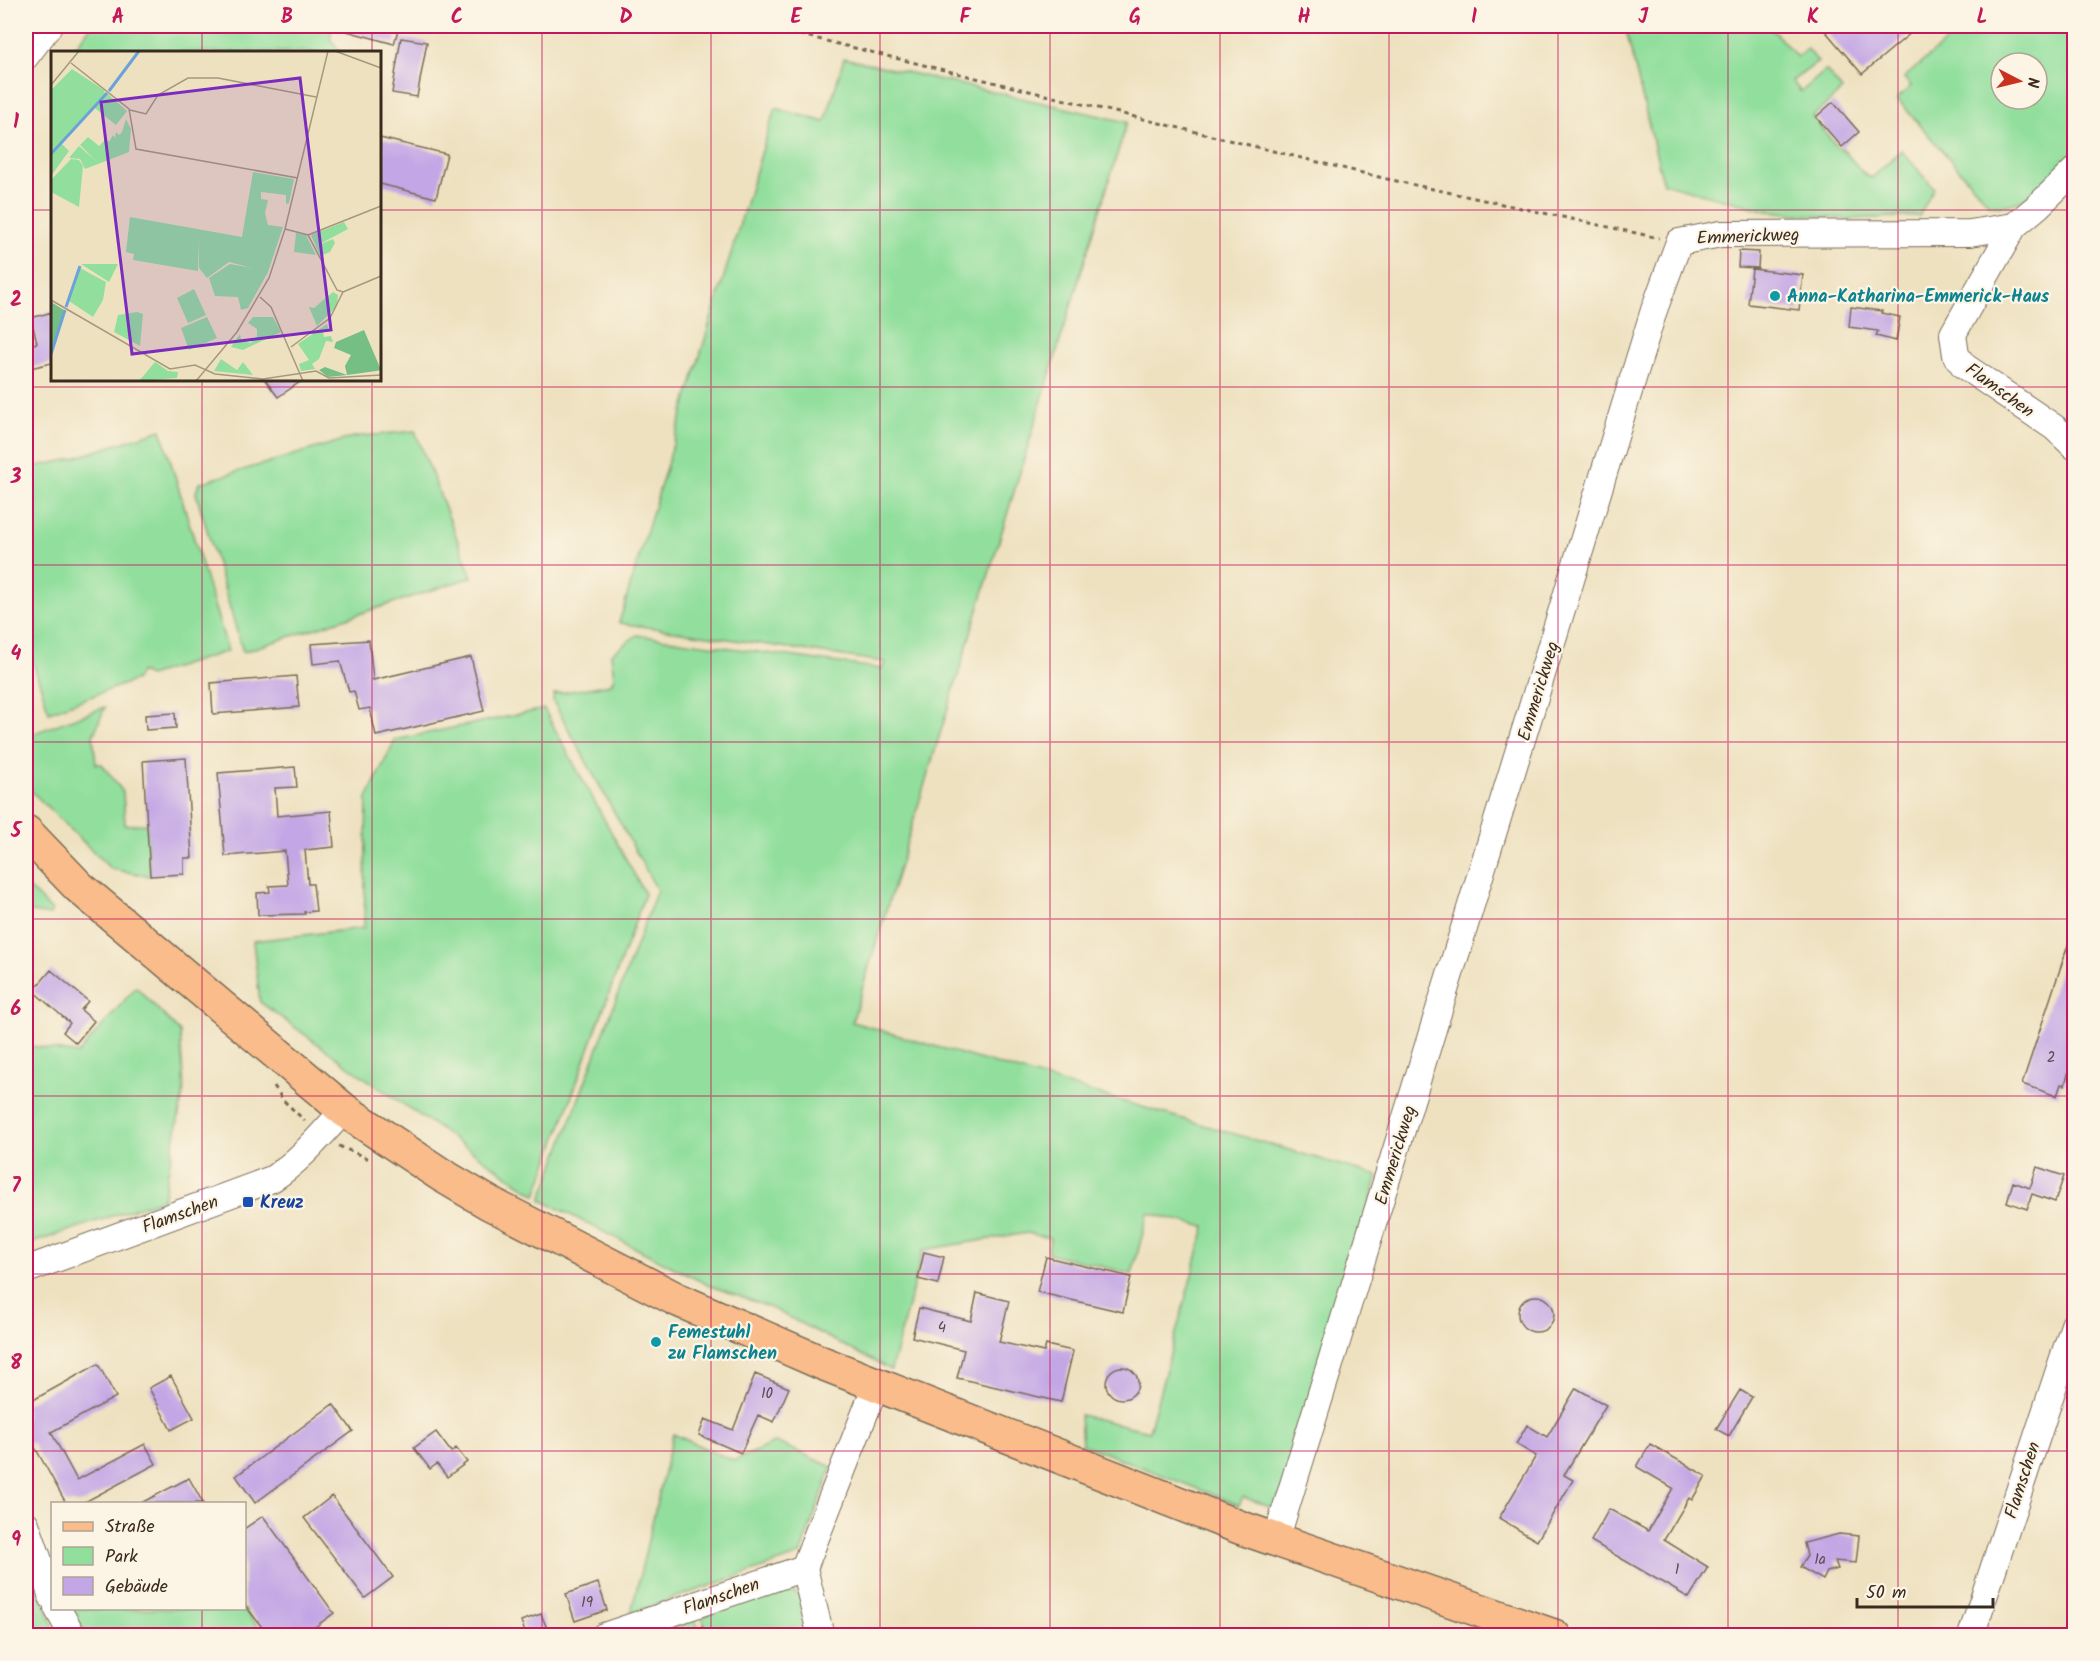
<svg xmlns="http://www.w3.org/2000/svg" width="2100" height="1661" viewBox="0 0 2100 1661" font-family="Kalam,sans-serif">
<rect width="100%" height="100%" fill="#fcf5e5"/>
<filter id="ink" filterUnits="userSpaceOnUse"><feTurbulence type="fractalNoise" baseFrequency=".0167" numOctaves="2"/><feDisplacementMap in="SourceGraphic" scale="12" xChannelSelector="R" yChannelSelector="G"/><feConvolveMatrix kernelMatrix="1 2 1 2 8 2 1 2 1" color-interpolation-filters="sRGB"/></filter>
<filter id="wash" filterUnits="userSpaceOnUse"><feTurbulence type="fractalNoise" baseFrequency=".008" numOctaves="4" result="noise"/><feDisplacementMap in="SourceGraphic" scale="24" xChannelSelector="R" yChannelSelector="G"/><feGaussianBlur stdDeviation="1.35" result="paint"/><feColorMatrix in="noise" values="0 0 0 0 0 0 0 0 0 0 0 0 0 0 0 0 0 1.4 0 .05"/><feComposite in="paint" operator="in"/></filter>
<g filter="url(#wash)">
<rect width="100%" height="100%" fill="#eee1c0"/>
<path fill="#92df9d" stroke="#66845e" stroke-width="1.5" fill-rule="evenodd" d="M91 26H332L330 39 341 52H72Z
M1625 26H1769L1797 57 1808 49 1818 62 1792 81 1801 92 1826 70 1842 90 1812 117 1838 148H1842L1862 172 1872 178 1901 150 1934 188 1919 216 1847 219 1767 211 1663 183Z
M1964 26H2074V151C2052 172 2024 215 1989 204L1897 99 1911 86 1904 78ZM2001 63H2037V99H2001Z
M844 58 1127 122 852 1022 1378 1176 1277 1509 1243 1497 1239 1505 1082 1444 1080 1415 1149 1431 1205 1227 1148 1213 1132 1274 1048 1253 1050 1238 1027 1233 923 1250 891 1370 769 1307 708 1285 541 1200 657 890 553 701 554 694 611 684 614 677 611 654 637 635 882 669 885 662 619 623 775 108 825 122Z
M161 430 228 651 149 676 140 672 136 680 49 712 26 641V468L68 460Z
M415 431 472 577 243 652 196 493 199 483 354 437Z
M105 707 93 736 96 764H102L123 792 125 825 147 824 150 876 111 869 26 786V736Z
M544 709 645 894 536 1195 362 1076 260 1002 253 941 364 928 367 798 395 740Z
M26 885 52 911 50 915 26 911Z
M136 987 180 1032 184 1089 163 1199 29 1244 26 1228V1045L78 1054Z
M673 1434 734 1461 776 1442 832 1467 800 1555 631 1613Z
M26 1555 55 1630 26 1635Z
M786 1587 800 1596 811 1635H708L702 1617Z
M70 1609H244L264 1635H90L75 1621Z
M695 1619 701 1635H650Z"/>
<g id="blocks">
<path fill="#c2a6e5" d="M343 26H399L394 44 343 30Z
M1821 26H1919L1862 74Z
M401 38 427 42 417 97 392 93Z
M1833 102 1859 132 1842 147 1816 117Z
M380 138 447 154 436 198 380 184Z
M1739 251 1759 252 1758 268 1738 267Z
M1752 269 1803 275 1799 310 1748 304Z
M1851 307 1882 311 1881 313 1900 317 1896 341 1876 336 1878 331 1849 327Z
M52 312V363L26 369V346L37 343 31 318Z
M265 380H303L278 397Z
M369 640 373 680 471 657 484 711 376 736 370 708 359 710 354 691 349 692 340 661 313 664 311 644Z
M296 676 299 707 213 714 211 683Z
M175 713 176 728 146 730 145 715Z
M186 758 192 858H184V874L150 876 143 761Z
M295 767 297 787 275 788 277 816 331 811 334 847 305 850 308 884H313L316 911 304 912 305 914 258 915 257 893 270 892 269 886 288 885 285 851 225 856 218 773Z
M2072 933H2074V1053L2065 1085 2061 1084 2057 1096 2022 1084Z
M51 970 88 1001 81 1010 94 1021 76 1043 63 1032 70 1023 33 991Z
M2037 1167 2064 1176 2055 1202 2032 1194 2027 1209 2007 1202 2013 1182 2030 1188Z
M924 1252 944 1257 938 1284 918 1279Z
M1046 1257 1131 1277 1123 1312 1037 1292Z
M977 1293 1009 1301 999 1342 1044 1352 1046 1345 1073 1351 1061 1402 957 1378 964 1350 912 1337 919 1308 971 1321Z
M1518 1314a18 18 0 1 1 36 0a18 18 0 1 1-36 0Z
M98 1364 116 1397 51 1432 77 1480 145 1444 156 1464 83 1503H66L32 1442 26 1446V1404Z
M1106 1383a16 16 0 1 1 32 0a16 16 0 1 1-32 0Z
M755 1374 789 1388 774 1422 758 1415 741 1453 699 1435 705 1419 733 1430Z
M171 1376 194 1418 171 1430 149 1388Z
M1576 1388 1606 1405 1564 1475 1573 1480 1537 1541 1499 1518 1536 1456 1516 1444 1527 1425 1547 1437Z
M1740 1390 1752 1397 1729 1436 1716 1429Z
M333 1404 353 1431 255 1503 236 1476Z
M436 1432 451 1452 456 1448 467 1462 447 1477 437 1464 430 1469 414 1448Z
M1650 1444 1706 1476 1692 1500 1689 1498 1664 1540 1708 1567 1689 1598 1591 1541 1609 1509 1648 1531 1673 1488 1637 1467Z
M189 1478 203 1503H141Z
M332 1496 393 1577 365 1598 304 1518Z
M263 1516 334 1613 304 1635H268L244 1604V1529Z
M1839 1534 1859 1536 1856 1563 1835 1561 1838 1569 1827 1572 1823 1580 1800 1567 1807 1556 1804 1543Z
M598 1583 607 1610 575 1621 566 1594Z
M541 1614 548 1631 526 1635 521 1621Z"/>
</g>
</g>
<g filter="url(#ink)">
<use href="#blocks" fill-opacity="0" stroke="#7a6a57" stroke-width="1.5"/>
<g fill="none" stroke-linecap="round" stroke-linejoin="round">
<defs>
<path id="minor" d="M26 56 49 26
M2014 226 1953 334 1956 355 1964 366 2055 428 2074 446
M26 1270 272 1179C301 1160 321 1135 344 1110
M26 1524 52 1597
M1276 1540 1654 310 1679 242 1721 234 1970 233 2014 226 2038 206 2074 171
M804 1568 821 1636
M57 1608 73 1636
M604 1636 804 1568 876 1385
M1971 1636 2074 1325"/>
<path id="major" d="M26 832 79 887 344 1110 440 1174 489 1203 676 1299 822 1363 1239 1527 1554 1636"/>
</defs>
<use href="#minor" stroke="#7a6a57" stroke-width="28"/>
<use href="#major" stroke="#7a6a57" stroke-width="36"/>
<path stroke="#7a6a57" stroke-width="3" stroke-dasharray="4.5 4.5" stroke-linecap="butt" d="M765 26 1387 179 1659 238
M274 1086 283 1100 305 1121
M339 1146 369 1159
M701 1626 704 1636"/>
<use href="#minor" stroke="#fff" stroke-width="26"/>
<use href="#major" stroke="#f9bc8a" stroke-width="33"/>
</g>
</g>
<path fill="none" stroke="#c2185b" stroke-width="1.5" stroke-opacity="0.55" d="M202 26V52M372 26V52M542 26V1636M711 26V1636M880 26V1636M1050 26V1636M1220 26V1636M1389 26V1636M1558 26V1636M1728 26V1636M1898 26V1636M26 210H52M380 210H2074M202 380V1504M372 380V1636M26 387H2074M26 565H2074M26 742H2074M26 919H2074M26 1096H2074M26 1274H2074M26 1451H2074M202 1608V1636"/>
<g fill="#0f9aa8" stroke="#fcf5e5" stroke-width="2">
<circle cx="1775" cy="296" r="6"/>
<circle cx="656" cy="1342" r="6"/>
</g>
<rect fill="#1a4fb4" stroke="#fcf5e5" stroke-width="2" x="242" y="1196" width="12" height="12" rx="3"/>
<g text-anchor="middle" stroke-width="4.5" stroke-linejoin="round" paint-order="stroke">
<g font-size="15" fill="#5d4950">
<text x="2051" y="1062">2</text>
<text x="942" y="1332">4</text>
<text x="767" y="1398">10</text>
<text x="1820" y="1564">1a</text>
<text x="1677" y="1574">1</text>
<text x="587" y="1607">19</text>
</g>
<g font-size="18" fill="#3b2a1e" stroke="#fcf5e5">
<text transform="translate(1748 236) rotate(-2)" y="6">Emmerickweg</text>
<text transform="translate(2000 390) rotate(36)" y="6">Flamschen</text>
<text transform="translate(1538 691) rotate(-73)" y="6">Emmerickweg</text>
<text transform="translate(1395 1155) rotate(-73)" y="6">Emmerickweg</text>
<text transform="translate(180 1214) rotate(-20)" y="6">Flamschen</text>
<text transform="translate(2022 1480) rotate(-72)" y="6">Flamschen</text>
<text transform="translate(721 1596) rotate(-19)" y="6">Flamschen</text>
</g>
<g font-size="18" font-weight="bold" fill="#0d838f" stroke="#fcf5e5" text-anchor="start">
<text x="1787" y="302">Anna-Katharina-Emmerick-Haus</text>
<text x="668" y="1338">Femestuhl<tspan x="668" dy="21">zu Flamschen</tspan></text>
</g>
<g font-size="18" font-weight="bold" fill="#164399" stroke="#fcf5e5" text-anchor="start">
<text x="260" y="1208">Kreuz</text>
</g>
</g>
<g transform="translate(51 51)">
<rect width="330" height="330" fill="#eee1c0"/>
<path d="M21 18 53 39 54 44 0 102V39ZM57 43 76 60 65 74 44 57ZM75 68 80 78 78 101 34 118 29 108 18 107 28 95 45 110 29 94 37 86 48 95 55 88 58 91 62 84 64 87 65 81 68 84 71 81ZM11 93 18 100 0 125V105ZM20 108 28 109 32 115 28 156 0 141V129ZM202 121 243 128 238 152 235 153V144L210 141V148L217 149 214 162 217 174 232 176 217 221 197 257 190 259 187 246 164 245 158 227 179 213 201 217 178 211 156 227 148 217V187L147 220 82 209 83 203 75 201 79 166 191 186ZM293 171 297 178 267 194 282 188 284 192 279 201 269 205 260 184ZM245 182 255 184 265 204 243 201ZM30 213H67L58 231ZM29 217 55 231 52 249 42 266 18 250ZM143 238 155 264 137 272 126 247ZM282 241 287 244 286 255 266 275 258 256 263 257ZM86 261 92 263 89 295 63 281 67 264ZM156 266 166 287 138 299 130 277ZM202 266H222L230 281 192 299 180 296 189 283 190 288 199 292 206 286V278L197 272ZM276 273 278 279 272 281 273 286 280 285 282 291 275 290 268 308 261 313 264 318 250 320 248 313 258 309 247 293ZM170 308 186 319 192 311 202 324 163 320ZM104 311 117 320 127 321 126 327 88 330Z" fill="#92df9d"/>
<path d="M0 251 13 259 0 300ZM313 279 330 319 325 320 296 324 277 326 268 319 274 316 296 324 294 315 300 304 283 297 285 291Z" fill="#75be84"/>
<path fill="none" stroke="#6ba3d9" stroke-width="3" d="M58 40 88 0M0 103 56 42M15 256 29 215M0 303 14 259"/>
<path fill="none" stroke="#a6987f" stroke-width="1.5" d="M284 0 330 17M20 12 78 58 85 98 247 127M0 34 28 0M79 59 95 63 107 44 137 27H167L265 46M234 178 257 184 286 239 292 241 279 267 240 296M257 184 330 155M292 241 330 225M209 246 220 256 252 330M0 249 119 318 144 314 164 323 212 328 265 320 278 327 330 324M145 330 186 281 218 227 234 178 277 0"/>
<path fill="#7b2cbf" fill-opacity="0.15" stroke="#7b2cbf" stroke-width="3" d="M249 27 280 279 81 303 50 51Z"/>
<rect width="330" height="330" fill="none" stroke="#3b2a1e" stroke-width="3"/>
</g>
<rect width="2100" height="1661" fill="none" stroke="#fcf5e5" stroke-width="66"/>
<rect x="51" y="1502" width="195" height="108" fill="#fcf5e5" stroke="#afa495" stroke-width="1.5"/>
<rect x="63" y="1522" width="30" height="9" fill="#f9bc8a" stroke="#afa495" stroke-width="1.5"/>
<text x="105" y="1532" font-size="18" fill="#3b2a1e">Straße</text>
<rect x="63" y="1547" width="30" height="18" fill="#92df9d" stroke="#afa495" stroke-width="1.5"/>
<text x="105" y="1562" font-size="18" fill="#3b2a1e">Park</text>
<rect x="63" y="1577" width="30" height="18" fill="#c2a6e5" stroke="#afa495" stroke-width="1.5"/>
<text x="105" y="1592" font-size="18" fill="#3b2a1e">Gebäude</text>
<g transform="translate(2019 81) rotate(97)"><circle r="28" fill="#fcf5e5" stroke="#afa495" stroke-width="1.5"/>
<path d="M0-4.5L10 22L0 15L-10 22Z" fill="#c8321e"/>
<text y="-9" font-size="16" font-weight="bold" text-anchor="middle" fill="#3b2a1e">N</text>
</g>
<path d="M1857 1598v9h136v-9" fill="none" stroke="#3b2a1e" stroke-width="3"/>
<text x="1866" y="1598" font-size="18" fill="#3b2a1e" stroke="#fcf5e5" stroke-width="4.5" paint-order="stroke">50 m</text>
<rect x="33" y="33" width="2034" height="1595" fill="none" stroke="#c2185b" stroke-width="2"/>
<g font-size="20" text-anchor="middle" font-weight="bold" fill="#c2185b">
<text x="118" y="23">A</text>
<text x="287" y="23">B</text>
<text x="457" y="23">C</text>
<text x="626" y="23">D</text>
<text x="796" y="23">E</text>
<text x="965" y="23">F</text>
<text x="1135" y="23">G</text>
<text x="1304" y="23">H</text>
<text x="1474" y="23">I</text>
<text x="1643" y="23">J</text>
<text x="1813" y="23">K</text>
<text x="1982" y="23">L</text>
<text x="16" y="128">1</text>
<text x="16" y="306">2</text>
<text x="16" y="483">3</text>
<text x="16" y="660">4</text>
<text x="16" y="837">5</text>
<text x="16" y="1015">6</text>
<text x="16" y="1192">7</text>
<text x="16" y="1369">8</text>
<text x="16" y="1546">9</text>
</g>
</svg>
